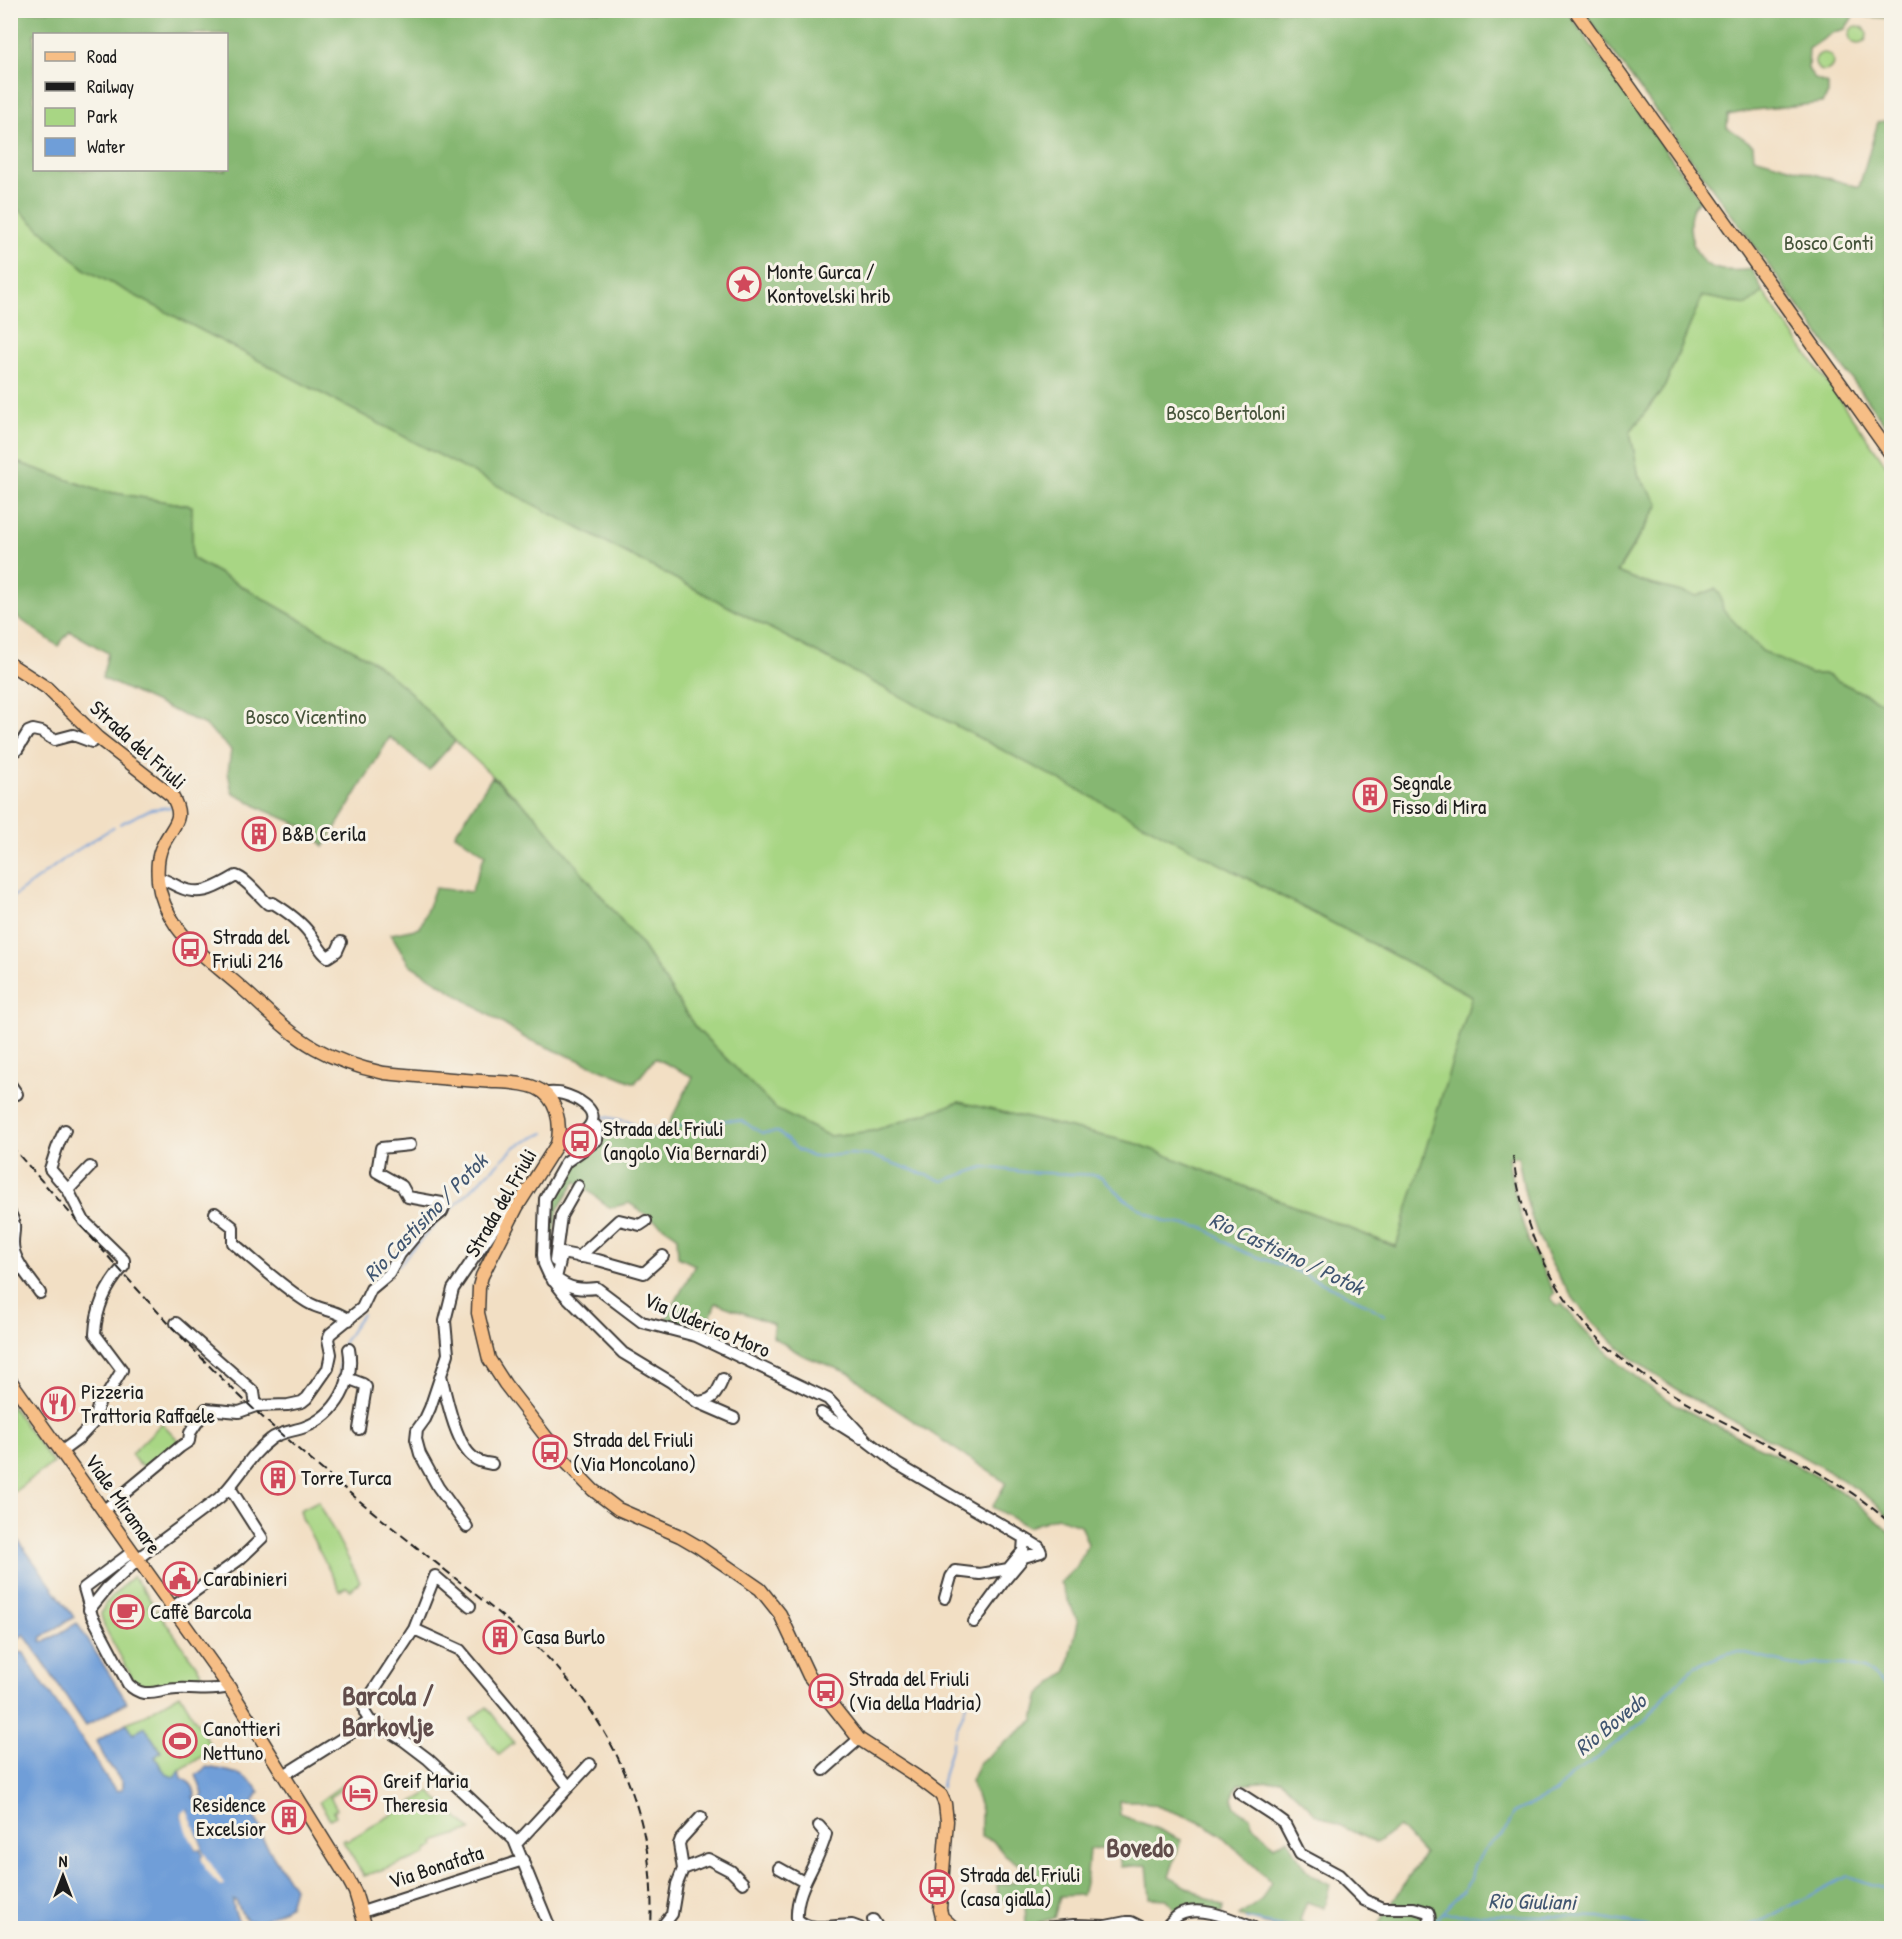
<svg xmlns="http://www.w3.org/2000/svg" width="1902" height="1939" viewBox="0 0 1902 1939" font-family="'Patrick Hand',sans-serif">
<rect width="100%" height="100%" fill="#f7f3e8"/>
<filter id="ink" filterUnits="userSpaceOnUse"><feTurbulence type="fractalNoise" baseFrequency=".0167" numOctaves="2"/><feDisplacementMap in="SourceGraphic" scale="12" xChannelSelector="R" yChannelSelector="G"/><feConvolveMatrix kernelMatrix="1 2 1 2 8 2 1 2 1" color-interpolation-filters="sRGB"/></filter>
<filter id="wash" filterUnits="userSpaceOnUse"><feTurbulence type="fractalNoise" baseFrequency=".008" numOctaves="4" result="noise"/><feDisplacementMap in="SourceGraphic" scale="24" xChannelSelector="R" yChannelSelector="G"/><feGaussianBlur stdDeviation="1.35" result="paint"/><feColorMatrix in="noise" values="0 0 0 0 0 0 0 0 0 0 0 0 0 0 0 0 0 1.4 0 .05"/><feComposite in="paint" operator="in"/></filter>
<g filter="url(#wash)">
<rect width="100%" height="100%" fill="#f2dfc4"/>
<path fill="#a8d684" stroke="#627950" stroke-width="1.5" d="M1849 35a9 9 0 1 1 18 0a9 9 0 1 1-18 0Z
M1815 62a9 9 0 1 1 18 0a9 9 0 1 1-18 0Z
M11 203 86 270 1472 996 1397 1247 1138 1144 959 1102 873 1131 829 1136 777 1110 695 1027 643 947 535 815 455 741 410 692 373 661 192 558 191 506 97 490 11 460Z
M1763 292 1891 472V707L1824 674H1810L1762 651 1747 636 1697 596 1642 582 1617 573 1659 505 1639 477 1630 432 1664 388 1702 296 1747 305Z
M10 1404 53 1463 11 1494H10Z
M162 1423 180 1442 147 1471 141 1464 139 1465 131 1454Z
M318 1501 360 1581 351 1590 346 1587 340 1591 302 1518 300 1510Z
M133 1576 152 1602 148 1606 153 1612 157 1610 208 1682H172L143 1688 135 1683 104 1626 101 1614 105 1604Z
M180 1694 213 1750 180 1770 175 1777C164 1777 160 1765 155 1757L161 1751 145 1728 132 1734 126 1723 139 1718Z
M487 1707 514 1743 499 1755 471 1719Z
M346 1782 348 1785 330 1797 337 1809 334 1811 336 1816 330 1819 319 1802Z
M430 1792 471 1830 434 1842 435 1846 426 1851 427 1854 364 1876 342 1840 345 1838 347 1841Z"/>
<path fill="#86b772" stroke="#516a47" stroke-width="1.5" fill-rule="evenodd" d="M11 11H1567L1700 199C1697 203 1693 207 1692 211 1686 230 1694 261 1714 268 1727 272 1739 271 1752 269L1763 292 1747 305 1702 296 1664 388 1630 432 1639 477 1659 504 1617 572 1642 582 1697 596 1715 589 1720 594 1723 610 1762 651 1810 674H1824L1891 707V1520C1884 1513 1877 1504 1869 1498 1834 1472 1794 1452 1755 1432 1656 1382 1569 1330 1532 1219 1525 1200 1522 1178 1518 1157H1508C1513 1188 1519 1218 1531 1247 1538 1263 1547 1278 1555 1293L1551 1298 1557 1306 1562 1304C1597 1347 1637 1383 1686 1410 1755 1448 1836 1474 1891 1534V1928H1376L1424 1854 1399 1827 1376 1843 1316 1814 1281 1780 1238 1784 1232 1798 1235 1807 1250 1817 1252 1824 1274 1846 1288 1838C1299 1860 1305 1876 1330 1885L1324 1908 1307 1902 1300 1920 1309 1928H1278L1239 1916 1262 1899 1271 1882 1221 1835 1199 1821 1142 1801H1119L1120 1815 1153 1827 1181 1840 1169 1877 1223 1907 1222 1913 1176 1912 1167 1899 1150 1898 1147 1865 1121 1867 1117 1847 1089 1849 1087 1875 1082 1895 1060 1896 1054 1918 1026 1926 1025 1901 998 1900 997 1885 1015 1882 1023 1868 1003 1853 992 1840 981 1837V1810L971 1781 979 1763 1034 1720 1040 1694 1067 1671 1078 1622 1060 1583 1077 1566 1088 1544 1080 1525 1057 1517 1028 1527 992 1507 1006 1483 879 1398 851 1374 802 1355 773 1337 774 1324 716 1303 704 1331 665 1321 695 1265 678 1257 677 1236 629 1203 610 1208 576 1181 558 1209 550 1261C550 1228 549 1195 571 1168 581 1156 597 1151 605 1137L665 1131 693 1077 655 1058 635 1083 525 1038 409 964 391 934 420 928 435 888 471 892 485 854 455 834 492 777 535 815 643 947 695 1027 777 1110 829 1136 873 1131 959 1102 1138 1144 1396 1247 1472 996 86 270 11 203ZM34 34H226V170H34Z
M1583 11H1891V18L1869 17 1856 12 1845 29 1834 32 1809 49 1808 69 1815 79 1828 84V94L1822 103 1754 110 1728 115 1727 127 1753 145 1754 157 1859 187 1878 122 1891 120V433Z
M11 460 97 490 192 506V558L373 661 410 692 455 741 429 770 390 737 324 847 310 829 264 810 232 792 228 772 231 750 205 725 102 678 108 653 70 631 58 646 13 614 11 615Z"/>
<path fill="#6f9ed8" stroke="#465d7a" stroke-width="1.5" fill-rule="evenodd" d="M10 1529 74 1617 42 1637 41 1641 45 1642 77 1623 127 1702 86 1726 24 1634 11 1644Z
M19 1652 24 1653C42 1686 65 1714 86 1745 97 1761 103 1778 117 1791L122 1789V1782L105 1759 97 1741 126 1723 133 1734 145 1727 161 1752 155 1757C160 1765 165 1777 175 1777L180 1770 182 1778C190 1783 194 1785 195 1795L193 1797 196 1800 202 1797 203 1794 196 1775 207 1767C227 1771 248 1772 259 1792 248 1809 250 1811 261 1828L260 1835 294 1888 289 1906C279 1911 255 1929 245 1918 241 1914 239 1906 236 1901L233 1900C233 1909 238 1924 245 1928H11L10 1657ZM188 1810V1815L202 1846 201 1848 222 1887 201 1858 204 1855 199 1848 196 1849 181 1814Z"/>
<path fill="#f2dfc4" d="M187 1809 202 1847 201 1848 224 1884 221 1887 207 1872 201 1858 204 1855 200 1848 196 1849 186 1831 181 1813Z"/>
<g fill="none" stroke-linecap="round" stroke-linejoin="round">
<path stroke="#6f9ed8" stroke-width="2" d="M120 824 151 809 172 807
M10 899 71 854 114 827
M599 1116 626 1121 644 1130 729 1120 742 1121 762 1133 778 1132 798 1150 813 1157 850 1154 872 1156 943 1181 984 1167 1024 1172 1096 1175 1102 1177 1125 1199 1147 1213 1167 1222 1205 1228 1228 1244 1246 1253 1290 1268 1361 1301 1384 1315
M445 1215 516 1146 544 1133
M399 1266 410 1251 437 1223
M339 1389 340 1352 344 1342 362 1314
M954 1736 968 1700
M941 1787C944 1771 949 1756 953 1740
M1443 1914 1599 1917 1655 1928
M1246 1919 1287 1927 1314 1928
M1434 1921 1464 1889 1471 1879 1474 1865 1488 1845 1503 1835 1513 1813 1556 1792 1572 1774 1589 1764 1645 1720 1670 1690 1695 1666 1728 1653 1737 1652 1802 1667 1818 1664 1845 1665 1863 1669 1892 1689
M1743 1928 1766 1919 1848 1876 1892 1892"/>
</g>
</g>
<g filter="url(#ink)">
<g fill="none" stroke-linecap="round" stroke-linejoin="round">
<defs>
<path id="minor" d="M17 750 28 732 33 730 42 732 54 740 73 735 92 742 98 738
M158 878C167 880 172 884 179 887 202 898 217 886 236 876 246 879 259 896 268 904L273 903C286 911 301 921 310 934 316 941 320 952 328 957L337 951 341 942
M10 1084 17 1094
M544 1093C550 1093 557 1092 563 1094 574 1097 601 1109 590 1125 584 1135 568 1140 557 1144
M592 1122 598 1128 597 1140 566 1162 545 1199 543 1255 544 1264 549 1275 564 1294 623 1353 671 1382 697 1402 734 1418
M68 1190 90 1167
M10 1213C19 1228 10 1236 14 1251 18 1266 31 1280 40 1293
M215 1213 233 1227V1243C256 1262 281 1286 307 1302 321 1311 336 1309 349 1320
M579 1257 619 1220 640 1225 646 1221
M555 1261 561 1216 578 1186
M556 1278C569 1289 581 1290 597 1288L642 1322 696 1336 828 1399 867 1441 897 1464 1024 1538 1023 1551 1008 1569 980 1574 955 1571 951 1577 945 1598
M553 1281 556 1278 562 1253 598 1260 644 1273 663 1256
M176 1323 254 1392 256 1406
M441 1375C446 1396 456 1446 474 1458 478 1462 486 1463 492 1464
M347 1378 363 1384 366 1387 359 1429
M697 1402C714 1401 717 1393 723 1379
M821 1413 861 1438
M62 1451 77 1440 93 1423 100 1400 107 1395 122 1370 95 1334C96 1307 106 1286 124 1266V1260L84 1221 68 1190 50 1169C55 1155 57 1144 65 1130
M103 1511 180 1447 189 1441 190 1433 206 1409 239 1412 256 1406 288 1405 302 1402 307 1398 328 1368 331 1354 328 1339 330 1334 362 1308 371 1289 389 1274 400 1254 420 1230 442 1212 444 1207 442 1203 408 1197 402 1186 377 1172 381 1148 410 1145
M467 1527 438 1487 420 1454 416 1439 417 1430 425 1419 430 1408 448 1354 445 1321 453 1289 509 1206 517 1207
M132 1552 84 1588 92 1616 128 1684C133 1689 138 1692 144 1693 156 1694 166 1689 177 1689 195 1688 211 1692 229 1687
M137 1559 219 1498C238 1481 249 1455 271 1439 279 1432 295 1431 305 1427 336 1415 355 1382 349 1349
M173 1607 240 1559 262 1538 230 1488
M89 1610 107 1588 138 1560
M974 1622 1004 1581 1024 1557 1041 1552 1039 1547 1024 1538
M414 1629 460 1650 512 1712 569 1787
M370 1721 376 1723 403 1740 428 1759 514 1840 550 1928
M370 1721 365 1713 364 1705 414 1629 435 1576 470 1606
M824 1770 859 1739
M284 1775 370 1721
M1239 1793 1273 1815 1284 1823 1300 1854 1339 1875 1364 1900 1382 1908H1414L1428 1912C1431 1918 1430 1925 1424 1928
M819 1826 826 1834C819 1864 795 1887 797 1919 808 1930 823 1927 837 1926V1928
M516 1844 590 1764
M779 1868 804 1882
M683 1869 708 1859 731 1871 743 1883
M362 1912 523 1860
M873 1920 878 1928
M837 1926 852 1925 860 1928
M661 1928 672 1914 677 1884 683 1869 679 1844 681 1839 701 1817
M1045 1928 1074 1925 1106 1926 1126 1922H1131L1143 1928
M1165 1928C1169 1924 1174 1918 1179 1915 1202 1904 1233 1920 1254 1928"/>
<path id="major" d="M1575 10 1892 456
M10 664 47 688 98 738 172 796C186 820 173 824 163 845 157 856 157 868 158 881 160 897 168 914 177 927 195 952 222 970 244 990 267 1010 288 1033 315 1048 336 1060 360 1068 384 1073 416 1076 448 1079 481 1081 498 1083 520 1081 536 1088 557 1097 562 1124 557 1144L517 1207 482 1276 479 1287 478 1313 489 1359 505 1384 564 1460 593 1490 618 1509 680 1536 699 1547 760 1589 780 1614 809 1676 859 1739 916 1776 941 1795 945 1804 947 1821 940 1909 942 1917 954 1928
M10 1380 229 1687 348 1879 355 1892 366 1928
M1038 1928H1048"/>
</defs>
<use href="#minor" stroke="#3c3935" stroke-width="14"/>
<use href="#major" stroke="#3c3935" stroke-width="15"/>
<use href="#minor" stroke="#fff" stroke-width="10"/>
<use href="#major" stroke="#f6be86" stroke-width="12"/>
<path stroke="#1c1c1c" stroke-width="2" stroke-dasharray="9 4.5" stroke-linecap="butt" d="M10 1145C87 1231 160 1320 243 1399 330 1482 429 1555 521 1632 609 1710 657 1810 651 1928
M1513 1156C1524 1246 1567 1323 1643 1375 1683 1403 1727 1423 1770 1446 1813 1469 1856 1491 1892 1525"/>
</g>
</g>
<defs>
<symbol id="sight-ring" viewBox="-11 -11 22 22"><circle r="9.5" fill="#f7f3e8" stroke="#d1495b" stroke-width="1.5"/><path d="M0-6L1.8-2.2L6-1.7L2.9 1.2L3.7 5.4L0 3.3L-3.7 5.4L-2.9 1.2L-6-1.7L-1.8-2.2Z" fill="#d1495b"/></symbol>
<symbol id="building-ring" viewBox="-11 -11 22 22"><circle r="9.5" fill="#f7f3e8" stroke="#d1495b" stroke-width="1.5"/><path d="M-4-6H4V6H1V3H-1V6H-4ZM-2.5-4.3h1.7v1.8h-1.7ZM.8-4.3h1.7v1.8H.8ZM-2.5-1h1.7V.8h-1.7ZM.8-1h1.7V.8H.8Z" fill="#d1495b"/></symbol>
<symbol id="bus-ring" viewBox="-11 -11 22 22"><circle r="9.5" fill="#f7f3e8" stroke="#d1495b" stroke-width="1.5"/><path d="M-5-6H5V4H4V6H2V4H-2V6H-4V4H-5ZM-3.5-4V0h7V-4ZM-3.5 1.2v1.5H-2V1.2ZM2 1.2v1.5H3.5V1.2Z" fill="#d1495b"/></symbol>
<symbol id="restaurant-ring" viewBox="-11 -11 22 22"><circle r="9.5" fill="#f7f3e8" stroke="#d1495b" stroke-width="1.5"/><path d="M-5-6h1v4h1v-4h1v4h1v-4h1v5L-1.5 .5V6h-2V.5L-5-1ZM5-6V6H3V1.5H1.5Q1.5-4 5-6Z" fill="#d1495b"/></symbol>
<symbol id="civic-ring" viewBox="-11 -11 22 22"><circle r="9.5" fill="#f7f3e8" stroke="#d1495b" stroke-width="1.5"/><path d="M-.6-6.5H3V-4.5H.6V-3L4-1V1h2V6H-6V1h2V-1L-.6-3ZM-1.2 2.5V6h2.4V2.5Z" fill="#d1495b"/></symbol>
<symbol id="cafe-ring" viewBox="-11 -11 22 22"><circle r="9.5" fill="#f7f3e8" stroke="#d1495b" stroke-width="1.5"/><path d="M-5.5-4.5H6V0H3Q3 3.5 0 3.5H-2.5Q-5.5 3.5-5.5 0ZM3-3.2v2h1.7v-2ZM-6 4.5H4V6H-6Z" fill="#d1495b"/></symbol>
<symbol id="stadium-ring" viewBox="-11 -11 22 22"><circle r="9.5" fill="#f7f3e8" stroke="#d1495b" stroke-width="1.5"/><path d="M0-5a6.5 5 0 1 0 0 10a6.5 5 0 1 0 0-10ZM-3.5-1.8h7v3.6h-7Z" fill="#d1495b"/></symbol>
<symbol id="hotel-ring" viewBox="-11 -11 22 22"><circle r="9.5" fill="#f7f3e8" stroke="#d1495b" stroke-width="1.5"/><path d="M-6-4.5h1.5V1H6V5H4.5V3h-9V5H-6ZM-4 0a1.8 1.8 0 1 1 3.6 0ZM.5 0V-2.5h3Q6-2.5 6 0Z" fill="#d1495b"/></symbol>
</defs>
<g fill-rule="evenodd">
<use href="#sight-ring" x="725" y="265" width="38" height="38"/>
<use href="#building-ring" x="1351" y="776" width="38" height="38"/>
<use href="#building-ring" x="240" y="815" width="38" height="38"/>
<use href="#bus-ring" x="171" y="930" width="38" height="38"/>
<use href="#bus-ring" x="561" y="1122" width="38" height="38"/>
<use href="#restaurant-ring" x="39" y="1385" width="38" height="38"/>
<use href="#bus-ring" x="531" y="1433" width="38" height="38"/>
<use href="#building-ring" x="259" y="1459" width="38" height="38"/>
<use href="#civic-ring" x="161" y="1560" width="38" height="38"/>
<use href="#cafe-ring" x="108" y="1593" width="38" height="38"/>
<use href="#building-ring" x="481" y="1618" width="38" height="38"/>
<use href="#bus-ring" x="807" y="1672" width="38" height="38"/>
<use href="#stadium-ring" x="161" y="1722" width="38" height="38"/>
<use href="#hotel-ring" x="341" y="1774" width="38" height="38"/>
<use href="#building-ring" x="270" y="1798" width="38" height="38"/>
<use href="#bus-ring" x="918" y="1868" width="38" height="38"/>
</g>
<g text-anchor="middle" stroke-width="6" stroke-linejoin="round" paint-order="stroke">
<g font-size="21" fill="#46543b" stroke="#f7f3e8">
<text x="1829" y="250">Bosco Conti</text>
<text x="1226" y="420">Bosco Bertoloni</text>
<text x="306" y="724">Bosco Vicentino</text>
</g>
<g font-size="21" fill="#1c1c1c" stroke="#f7f3e8" text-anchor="start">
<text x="767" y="279">Monte Gurca /<tspan x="767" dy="24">Kontovelski hrib</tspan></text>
<text x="1393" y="790">Segnale<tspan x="1393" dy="24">Fisso di Mira</tspan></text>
<text x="282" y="841">B&amp;B Cerila</text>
<text x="213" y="944">Strada del<tspan x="213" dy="24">Friuli 216</tspan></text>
<text x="603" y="1136">Strada del Friuli<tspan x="603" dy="24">(angolo Via Bernardi)</tspan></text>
<text x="81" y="1399">Pizzeria<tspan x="81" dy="24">Trattoria Raffaele</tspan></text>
<text x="573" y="1447">Strada del Friuli<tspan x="573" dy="24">(Via Moncolano)</tspan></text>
<text x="301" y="1485">Torre Turca</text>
<text x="203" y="1586">Carabinieri</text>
<text x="150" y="1619">Caffè Barcola</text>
<text x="523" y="1644">Casa Burlo</text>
<text x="849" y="1686">Strada del Friuli<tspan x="849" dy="24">(Via della Madria)</tspan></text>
<text x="203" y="1736">Canottieri<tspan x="203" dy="24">Nettuno</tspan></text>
<text x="383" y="1788">Greif Maria<tspan x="383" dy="24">Theresia</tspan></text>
<text x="266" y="1812" text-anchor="end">Residence<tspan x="266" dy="24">Excelsior</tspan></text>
<text x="960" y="1882">Strada del Friuli<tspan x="960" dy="24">(casa gialla)</tspan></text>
</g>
<g font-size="21" fill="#1c1c1c" stroke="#f7f3e8">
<text transform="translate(138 745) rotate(42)" y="7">Strada del Friuli</text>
<text transform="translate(501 1203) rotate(-60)" y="7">Strada del Friuli</text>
<text transform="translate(707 1325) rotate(23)" y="7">Via Ulderico Moro</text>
<text transform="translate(123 1504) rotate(55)" y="7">Viale Miramare</text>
<text transform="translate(436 1867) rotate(-18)" y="7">Via Bonafata</text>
</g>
<g font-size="22" font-style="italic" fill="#415671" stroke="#f7f3e8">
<text transform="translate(425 1217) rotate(-46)" y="8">Rio Castisino / Potok</text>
<text transform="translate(1287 1253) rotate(25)" y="8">Rio Castisino / Potok</text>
<text transform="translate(1610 1724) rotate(-39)" y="8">Rio Bovedo</text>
<text transform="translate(1532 1901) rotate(1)" y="8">Rio Giuliani</text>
</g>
<g font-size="27" font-weight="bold" fill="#614d4b" stroke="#f7f3e8">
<text x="388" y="1705">Barcola /<tspan x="388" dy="31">Barkovlje</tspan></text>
<text x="1140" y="1857">Bovedo</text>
</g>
</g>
<rect width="1902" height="1939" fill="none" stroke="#f7f3e8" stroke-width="36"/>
<rect x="33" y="33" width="195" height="138" fill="#f7f3e8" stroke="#9f9d96" stroke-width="1.5"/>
<rect x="45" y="52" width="30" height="9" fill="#f6be86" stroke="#9f9d96" stroke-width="1.5"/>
<text x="87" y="63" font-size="18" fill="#1c1c1c">Road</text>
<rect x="45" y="82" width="30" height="9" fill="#1c1c1c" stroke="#9f9d96" stroke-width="1.5"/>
<text x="87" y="93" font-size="18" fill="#1c1c1c">Railway</text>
<rect x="45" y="108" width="30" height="18" fill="#a8d684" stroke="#9f9d96" stroke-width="1.5"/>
<text x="87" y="123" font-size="18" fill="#1c1c1c">Park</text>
<rect x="45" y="138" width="30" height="18" fill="#6f9ed8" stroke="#9f9d96" stroke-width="1.5"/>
<text x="87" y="153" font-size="18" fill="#1c1c1c">Water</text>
<g transform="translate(63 1876)" stroke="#f7f3e8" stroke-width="4.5" paint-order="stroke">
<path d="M0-4.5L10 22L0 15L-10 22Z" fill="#1c1c1c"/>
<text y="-9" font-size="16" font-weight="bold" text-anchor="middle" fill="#1c1c1c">N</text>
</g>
</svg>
